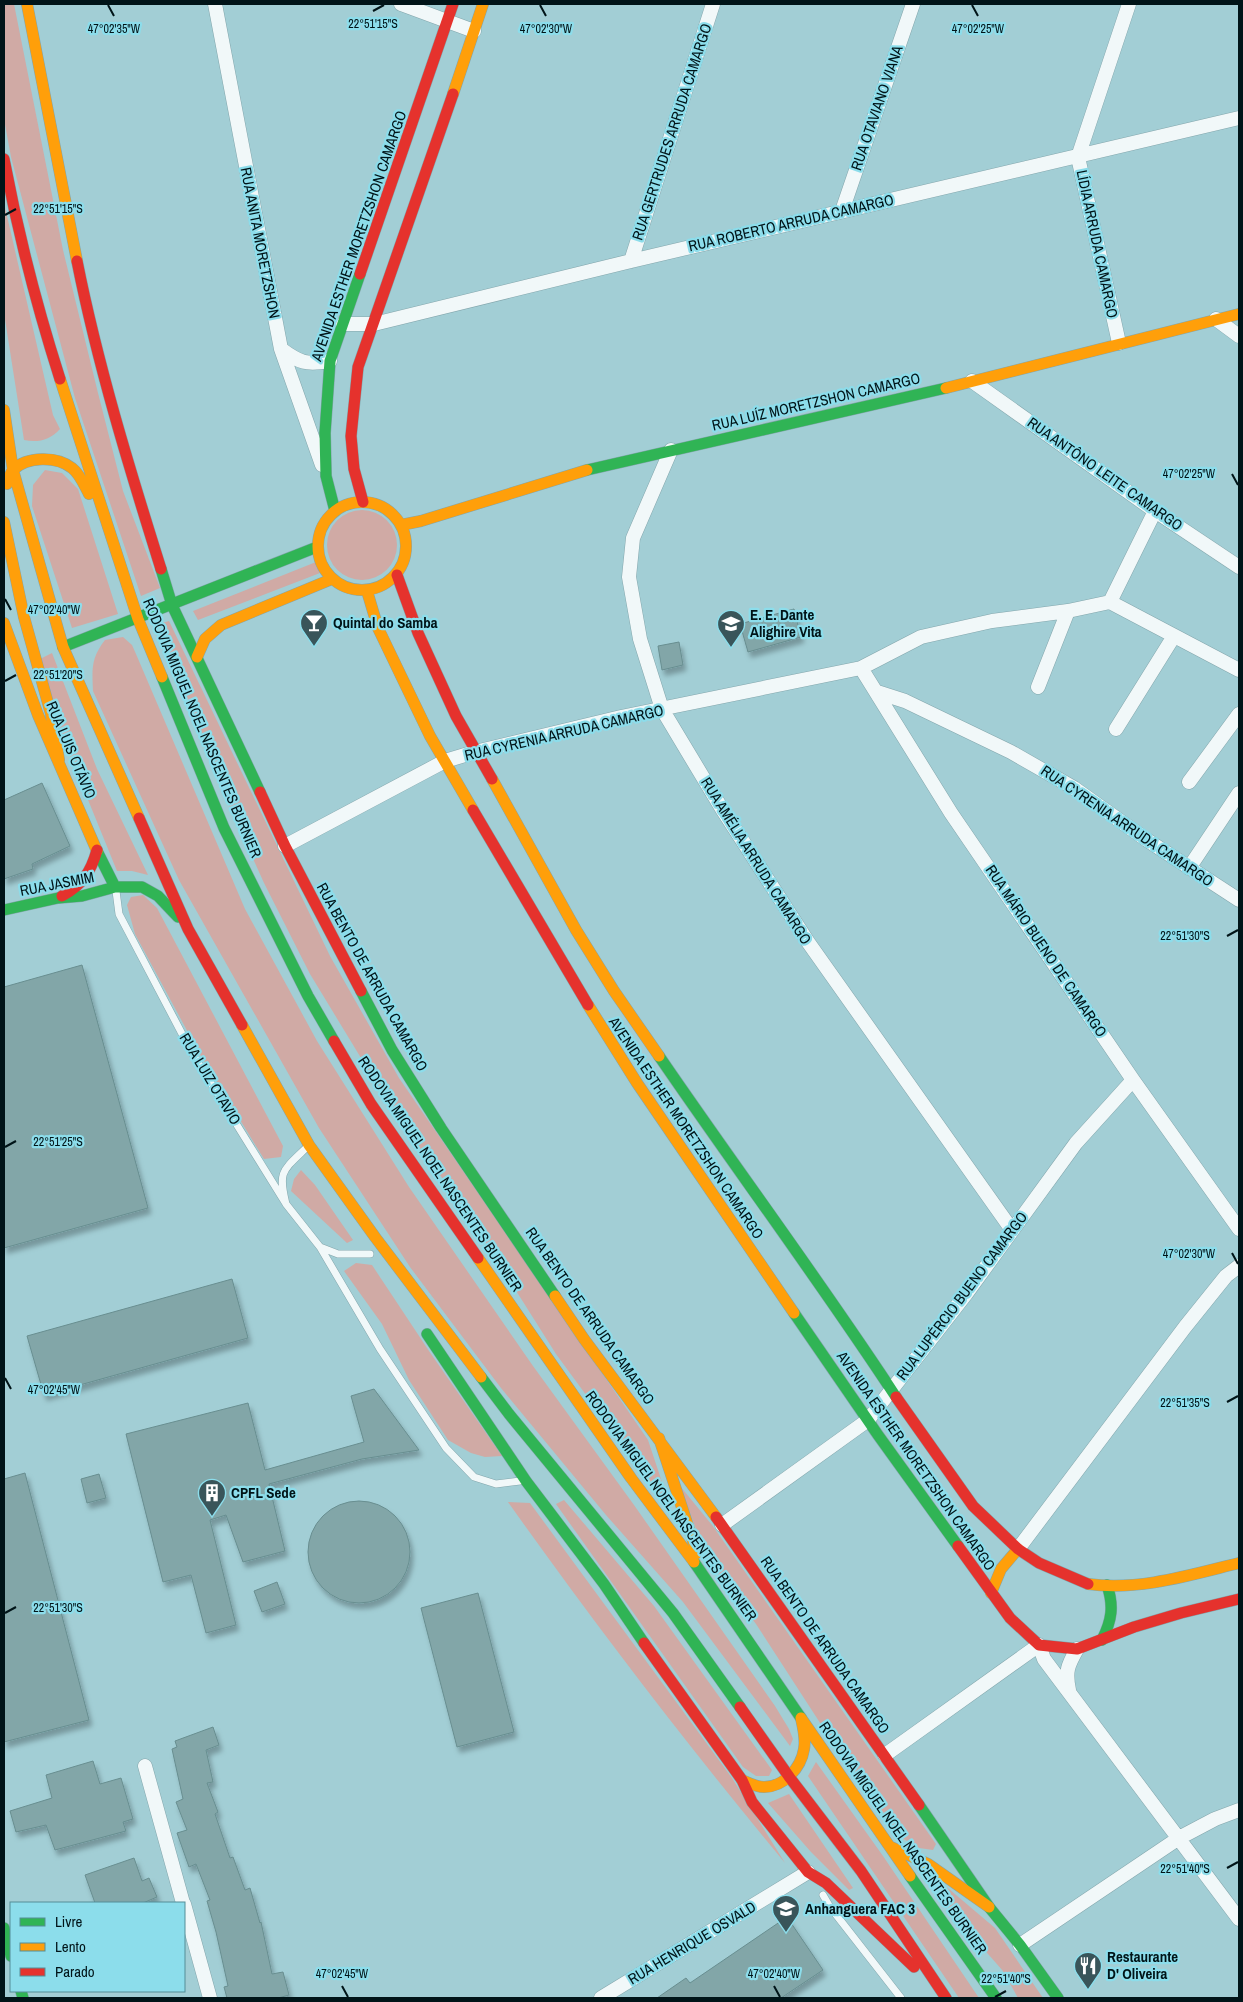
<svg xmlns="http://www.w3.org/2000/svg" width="1243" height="2002" viewBox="0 0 1243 2002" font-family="'Archivo Narrow',sans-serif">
<defs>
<filter id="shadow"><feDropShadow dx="3" dy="5.5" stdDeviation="2.5" flood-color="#0004"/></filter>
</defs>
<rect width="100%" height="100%" fill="#a2ced5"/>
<path fill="#d0aaa5" d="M4 4H14L63 250 98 393 123 491 160 588 141 596 75 398 11 157 4 119Z
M4 203 53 415 60 429C50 440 38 443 24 440L4 313Z
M45 470 62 473 78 489 118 614 72 628 32 506 33 485Z
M327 545a35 35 0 1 1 70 0a35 35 0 1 1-70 0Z
M316 562 320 573 198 620 193 611Z
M169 621 330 956 399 1078 648 1440 672 1512 556 1354 458 1199 398 1119 310 974 264 883 221 787 159 624Z
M123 637 132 645 136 654 245 909 317 1041 409 1187 533 1366 634 1505 775 1706 789 1729 793 1739 790 1746 683 1602 606 1515 501 1388 410 1267 319 1128 179 880 93 691C92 669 91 658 105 640Z
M52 653 97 769 148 875 132 871H117L58 726 40 659Z
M143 895 157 908 283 1146 281 1157 264 1159 198 1051 135 934 127 905 131 897Z
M301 1170 315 1185 353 1240 347 1243 291 1191 294 1179Z
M356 1263 372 1265 429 1351 502 1456 485 1457 471 1453 448 1440 409 1380 382 1324 344 1271Z
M680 1486 712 1525 936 1844 933 1850 919 1848 902 1838 835 1746 756 1624 708 1561Z
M564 1500 654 1606 772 1770 769 1776H756L743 1767 556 1504Z
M508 1502 530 1503 732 1778 785 1863C688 1746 596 1626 508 1502Z
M816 1762 883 1856 979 1998H959L808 1776Z
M789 1794 853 1888 849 1890 811 1852 768 1803Z
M936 1878 995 1928 1043 1998H1018L1003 1971 952 1913 931 1881Z"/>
<path fill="#82a6a8" stroke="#688e90" filter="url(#shadow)" d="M794 609 801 637 748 652 740 624Z
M679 642 683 665 662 670 658 646Z
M42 783 70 846 32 864 33 869 4 879V800Z
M82 965 148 1208 4 1248V987Z
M232 1279 248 1338 44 1395 27 1336Z
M374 1389 419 1450 362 1459 269 1484 285 1551 243 1562 226 1515 210 1520 236 1625 206 1633 191 1575 163 1582 126 1434 248 1403 265 1470 364 1442 351 1396Z
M25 1473 89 1720 4 1742V1479Z
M99 1474 106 1498 87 1503 81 1479Z
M308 1552a51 51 0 1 1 102 0a51 51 0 1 1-102 0Z
M277 1582 285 1604 262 1612 254 1591Z
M478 1593 514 1732 457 1747 421 1608Z
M213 1727 219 1745 206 1750 213 1782 207 1783 218 1812 215 1814 230 1858 233 1857 245 1890 250 1888 260 1923 261 1922 272 1974 283 1972 289 1995 278 1998H227L224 1987 228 1986 216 1932 207 1901 210 1900 196 1864 189 1867 177 1833 187 1830 176 1802 183 1799 172 1749 177 1747 175 1741Z
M93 1761 100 1784 121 1778 133 1819 123 1822 126 1831 55 1850 46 1825 16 1832 10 1811 52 1798 46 1775Z
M134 1858 142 1881 149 1878 157 1897 143 1903H95L85 1875Z
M787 1917 823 1970 781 1998H657L686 1978 690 1983Z"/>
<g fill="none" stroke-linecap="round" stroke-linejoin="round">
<defs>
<path id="lane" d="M116 891 119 914 191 1051 286 1204C278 1172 282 1171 305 1149
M286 1204 320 1247 338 1254H370
M320 1247 380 1349 446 1448 474 1477 496 1484 520 1481
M823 1895 830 1907 901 1998"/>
<path id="street" d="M215 4 281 349 322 465
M401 4 474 31
M842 211 913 4
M631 261 713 4
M1216 319 1239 336
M343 324H374L631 261 1239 118
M1119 343 1078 157 1129 4
M281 349C300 363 306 365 330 361
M972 381 1155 511 1239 567
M671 450 633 538 629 577 640 639 662 709 722 809 808 942 1012 1230
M1110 602 1239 670
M1110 602 1155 511
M861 668 951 813 1133 1080 1239 1229
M1038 687 1068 611
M877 692 905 701 1011 752 1074 788 1147 840 1239 900
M1116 729 1174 636
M1189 782 1239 714
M285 846 445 761 475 752 621 717 861 668 921 637 992 621 1068 611 1110 602
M1189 868 1239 793
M722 1525 868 1420 966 1294 1076 1143 1133 1080
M1018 1549 1185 1327 1226 1276 1239 1266
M1069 1690C1065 1671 1068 1665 1077 1649
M885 1755 1039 1645 1044 1659 1239 1919
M145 1766 183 1903
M184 1904 210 1998
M1020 1945 1179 1838 1215 1819 1239 1810
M601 1998 808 1872"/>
<path id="fast" d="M587 470 946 388
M335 511 326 476 325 433 330 361 360 274
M161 569 172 605 260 792
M63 647 317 547
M162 677 224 828 308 996 334 1041
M115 887H142L158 896 178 917
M4 910 58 898 82 896 115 887 97 851
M361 991 392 1050 441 1128 555 1296
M659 1056C737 1170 820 1281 896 1397
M794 1313 878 1435 958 1546
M427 1334 526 1481 604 1584 644 1643
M481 1377 509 1414 673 1613 740 1707
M694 1562 801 1718
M1102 1640C1112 1620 1114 1606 1107 1585
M919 1805 989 1907 1020 1945 1058 1998
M910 1876 996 1998
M4 1928 11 1956
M21 1991 23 1998"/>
<path id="slow" d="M27 4 77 261
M453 94 483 4
M60 379 138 619 162 677
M946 388 1239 314
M4 410 13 470 63 647 139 818
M7 484C9 479 10 473 13 470 27 456 57 456 72 468 80 474 84 485 89 494
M318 546a44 44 0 1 1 88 0a44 44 0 1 1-88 0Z
M4 522 24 617 51 714 59 760
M401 525 421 521 587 470
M367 591 378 628 430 736 473 810
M4 623 38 715 97 851
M197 657 205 639 221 625 332 579
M492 779 576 930 614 991 659 1056
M588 1005 637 1083 794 1313
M242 1025 309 1145 375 1237 481 1377
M478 1258 631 1478 694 1562
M555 1296 584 1339 716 1517
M659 1438 697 1553
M1088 1584C1139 1591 1190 1575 1239 1563
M991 1593 1001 1569 1018 1549
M801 1718 910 1876
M742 1780C749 1783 756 1787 764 1787 784 1787 801 1768 804 1749 806 1738 803 1728 801 1718
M891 1847 928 1864 989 1907"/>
<path id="jam" d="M4 159C18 233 37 307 60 379
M77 261C98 366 129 467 161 569
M360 274 453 4
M363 502 354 469 351 436 358 367 453 94
M397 575 418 633 456 716 492 779
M260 792 285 846 361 991
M473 810 588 1005
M139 818 188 929 242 1025
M62 896C82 885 91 872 97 850
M334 1041 371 1104 478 1258
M896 1397 973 1506 1018 1549 1039 1563 1088 1584
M716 1517 919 1805
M958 1546 1010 1618 1039 1645 1077 1649 1134 1627 1181 1613 1239 1599
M644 1643 742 1780 752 1802 808 1872 826 1883 914 1967
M740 1707 790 1778 861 1871 946 1998"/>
</defs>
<use href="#lane" stroke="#83a6ac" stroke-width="8"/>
<use href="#street" stroke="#83a6ac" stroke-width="15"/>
<use href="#fast" stroke="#83a6ac" stroke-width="12"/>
<use href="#slow" stroke="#83a6ac" stroke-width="12"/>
<use href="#jam" stroke="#83a6ac" stroke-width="12"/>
<use href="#lane" stroke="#f1f8f9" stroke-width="7"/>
<use href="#street" stroke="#f1f8f9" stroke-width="14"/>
<use href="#fast" stroke="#30b455" stroke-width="11"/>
<use href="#slow" stroke="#ff9f0a" stroke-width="11"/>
<use href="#jam" stroke="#e5322d" stroke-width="11"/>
</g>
<path fill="none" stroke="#001418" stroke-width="2" d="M108 5 114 16M540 5 546 16M972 5 978 16M373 11 384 5M5 215 16 209M1232 474 1238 485M5 599 11 610M5 681 16 675M1227 936 1238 930M5 1147 16 1141M1232 1253 1238 1264M5 1378 11 1389M1227 1402 1238 1396M5 1613 16 1607M1227 1868 1238 1862M342 1986 348 1997M774 1986 780 1997M995 1997 1006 1991"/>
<defs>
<symbol id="bar-pin" viewBox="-11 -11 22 30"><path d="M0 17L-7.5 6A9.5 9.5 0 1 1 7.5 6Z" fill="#39555a" stroke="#8cddeb"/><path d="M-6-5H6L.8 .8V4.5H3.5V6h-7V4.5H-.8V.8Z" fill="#fff"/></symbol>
<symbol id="school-pin" viewBox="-11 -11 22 30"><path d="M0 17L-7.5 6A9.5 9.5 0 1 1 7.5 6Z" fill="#39555a" stroke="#8cddeb"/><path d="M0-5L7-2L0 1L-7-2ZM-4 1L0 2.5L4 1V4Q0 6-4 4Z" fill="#fff"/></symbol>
<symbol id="building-pin" viewBox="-11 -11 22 30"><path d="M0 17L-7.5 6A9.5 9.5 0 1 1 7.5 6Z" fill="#39555a" stroke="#8cddeb"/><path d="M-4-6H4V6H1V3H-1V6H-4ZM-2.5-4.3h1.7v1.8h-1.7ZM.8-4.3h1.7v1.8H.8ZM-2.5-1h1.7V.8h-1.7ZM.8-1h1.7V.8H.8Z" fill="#fff"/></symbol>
<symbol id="university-pin" viewBox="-11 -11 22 30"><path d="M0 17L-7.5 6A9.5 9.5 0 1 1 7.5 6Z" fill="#39555a" stroke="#8cddeb"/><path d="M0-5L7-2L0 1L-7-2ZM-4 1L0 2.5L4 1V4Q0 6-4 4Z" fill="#fff"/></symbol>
<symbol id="restaurant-pin" viewBox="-11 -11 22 30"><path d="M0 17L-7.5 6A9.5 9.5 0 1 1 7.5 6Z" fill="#39555a" stroke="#8cddeb"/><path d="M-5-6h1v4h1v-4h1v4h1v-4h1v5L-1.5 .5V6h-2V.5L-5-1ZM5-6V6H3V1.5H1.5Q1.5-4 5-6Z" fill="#fff"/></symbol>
</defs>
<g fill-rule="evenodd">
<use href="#bar-pin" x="298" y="607" width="32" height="43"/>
<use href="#school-pin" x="715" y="608" width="32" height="43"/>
<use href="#building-pin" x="196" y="1477" width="32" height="43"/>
<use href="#university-pin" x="770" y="1893" width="32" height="43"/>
<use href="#restaurant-pin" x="1072" y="1950" width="32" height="43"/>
</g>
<g text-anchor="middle" stroke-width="4.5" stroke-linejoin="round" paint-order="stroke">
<g font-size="15" fill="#001418" stroke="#8cddeb">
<text transform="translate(877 108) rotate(-71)" y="5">RUA OTAVIANO VIANA</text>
<text transform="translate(672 132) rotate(-72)" y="5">RUA GERTRUDES ARRUDA CAMARGO</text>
<text transform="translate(791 223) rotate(-13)" y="5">RUA ROBERTO ARRUDA CAMARGO</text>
<text transform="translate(359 236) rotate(-71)" y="5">AVENIDA ESTHER MORETZSHON CAMARGO</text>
<text transform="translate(260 243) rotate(79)" y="5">RUA ANITA MORETZSHON</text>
<text transform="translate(1097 244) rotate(78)" y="5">LÍDIA ARRUDA CAMARGO</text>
<text transform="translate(816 402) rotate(-13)" y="5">RUA LUÍZ MORETZSHON CAMARGO</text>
<text transform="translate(1105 474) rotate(35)" y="5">RUA ANTÔNO LEITE CAMARGO</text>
<text transform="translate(202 728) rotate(67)" y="5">RODOVIA MIGUEL NOEL NASCENTES BURNIER</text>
<text transform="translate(564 733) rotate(-13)" y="5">RUA CYRENIA ARRUDA CAMARGO</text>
<text transform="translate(71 750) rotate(67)" y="5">RUA LUIS OTÁVIO</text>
<text transform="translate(1127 826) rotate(34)" y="5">RUA CYRENIA ARRUDA CAMARGO</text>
<text transform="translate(756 861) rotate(58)" y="5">RUA AMÉLIA ARRUDA CAMARGO</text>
<text transform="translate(57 884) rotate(-11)" y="5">RUA JASMIM</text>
<text transform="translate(1046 951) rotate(56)" y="5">RUA MÁRIO BUENO DE CAMARGO</text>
<text transform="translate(372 977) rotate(61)" y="5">RUA BENTO DE ARRUDA CAMARGO</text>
<text transform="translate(210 1079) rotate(59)" y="5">RUA LUIZ OTAVIO</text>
<text transform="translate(686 1128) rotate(56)" y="5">AVENIDA ESTHER MORETZSHON CAMARGO</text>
<text transform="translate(440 1174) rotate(56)" y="5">RODOVIA MIGUEL NOEL NASCENTES BURNIER</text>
<text transform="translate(962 1296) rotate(-53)" y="5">RUA LUPÉRCIO BUENO CAMARGO</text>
<text transform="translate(590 1316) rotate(55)" y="5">RUA BENTO DE ARRUDA CAMARGO</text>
<text transform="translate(916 1461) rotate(55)" y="5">AVENIDA ESTHER MORETZSHON CAMARGO</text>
<text transform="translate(671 1506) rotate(54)" y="5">RODOVIA MIGUEL NOEL NASCENTES BURNIER</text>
<text transform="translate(825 1645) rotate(55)" y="5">RUA BENTO DE ARRUDA CAMARGO</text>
<text transform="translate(903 1838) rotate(55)" y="5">RODOVIA MIGUEL NOEL NASCENTES BURNIER</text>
<text transform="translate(692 1943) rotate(-31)" y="5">RUA HENRIQUE OSVALD</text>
</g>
<g font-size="15" font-weight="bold" fill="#001418" stroke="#8cddeb" text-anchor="start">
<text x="750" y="620">E. E. Dante<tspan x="750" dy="17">Alighire Vita</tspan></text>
<text x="333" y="628">Quintal do Samba</text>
<text x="231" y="1498">CPFL Sede</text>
<text x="805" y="1914">Anhanguera FAC 3</text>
<text x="1107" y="1962">Restaurante<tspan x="1107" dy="17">D' Oliveira</tspan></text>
</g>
</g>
<g font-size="12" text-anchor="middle" fill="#001418" stroke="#8cddeb" stroke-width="4.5" stroke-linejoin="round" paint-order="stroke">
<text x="373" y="28">22°51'15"S</text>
<text x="114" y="33">47°02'35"W</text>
<text x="546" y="33">47°02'30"W</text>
<text x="978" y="33">47°02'25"W</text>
<text x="58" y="213">22°51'15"S</text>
<text x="1189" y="478">47°02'25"W</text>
<text x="54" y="614">47°02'40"W</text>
<text x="58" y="679">22°51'20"S</text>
<text x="1185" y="940">22°51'30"S</text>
<text x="58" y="1146">22°51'25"S</text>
<text x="1189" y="1258">47°02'30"W</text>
<text x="54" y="1394">47°02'45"W</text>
<text x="1185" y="1407">22°51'35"S</text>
<text x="58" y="1612">22°51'30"S</text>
<text x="1185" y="1873">22°51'40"S</text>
<text x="342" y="1978">47°02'45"W</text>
<text x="774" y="1978">47°02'40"W</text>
<text x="1006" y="1983">22°51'40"S</text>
</g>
<rect width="1243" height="2002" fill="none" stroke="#001418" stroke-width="10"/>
<rect x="10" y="1902" width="175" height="90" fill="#8cddeb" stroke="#548d97"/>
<rect x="20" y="1918" width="25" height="8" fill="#30b455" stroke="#548d97"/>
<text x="55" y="1927" font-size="15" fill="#001418">Livre</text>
<rect x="20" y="1943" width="25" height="8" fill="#ff9f0a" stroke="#548d97"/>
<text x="55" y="1952" font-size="15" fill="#001418">Lento</text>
<rect x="20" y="1968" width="25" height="8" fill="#e5322d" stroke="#548d97"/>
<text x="55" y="1977" font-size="15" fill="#001418">Parado</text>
</svg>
